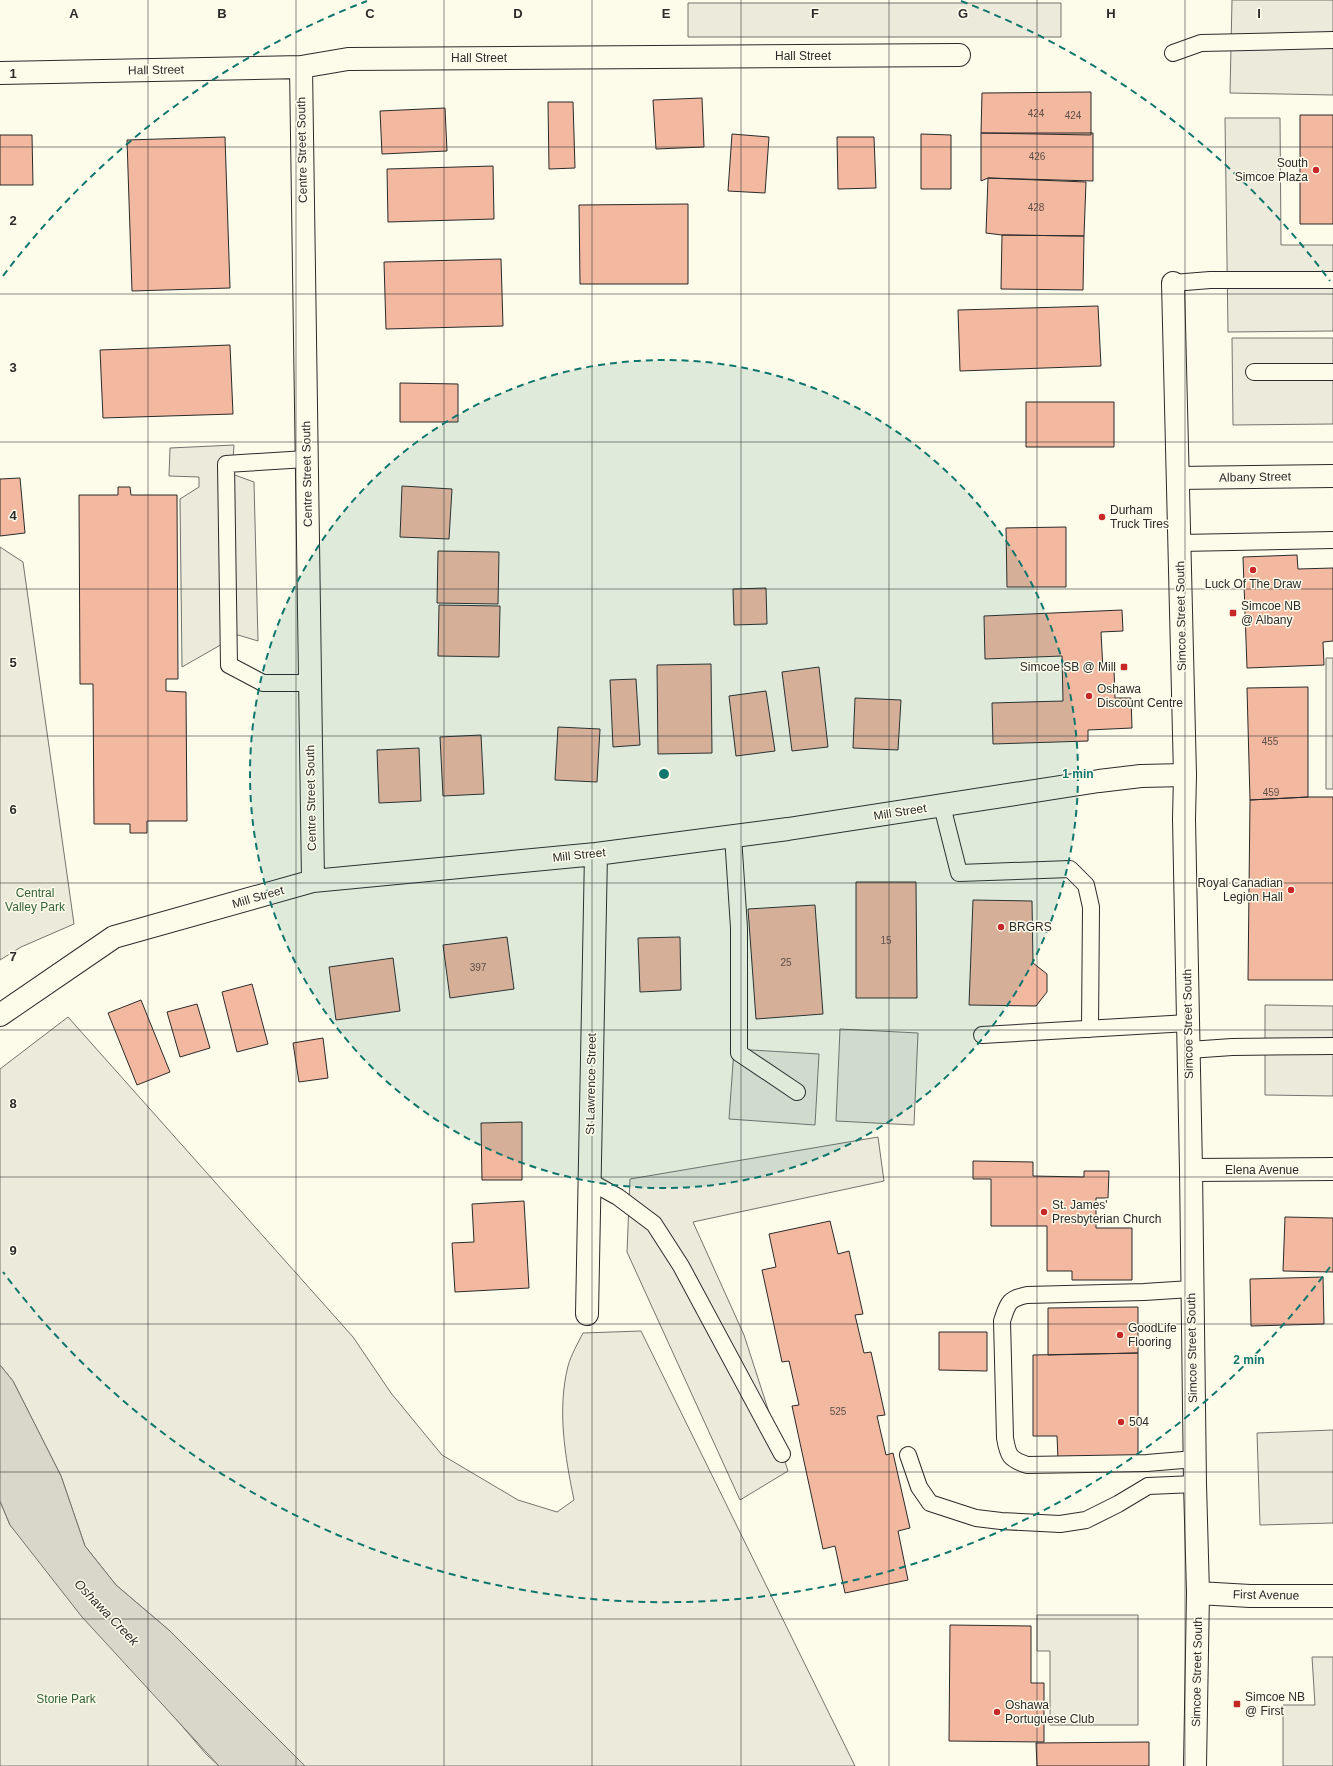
<svg xmlns="http://www.w3.org/2000/svg" width="1333" height="1766" viewBox="0 0 1333 1766" font-family="Arial,sans-serif">
<rect width="100%" height="100%" fill="#fdfbea"/>
<path fill="#ecebdb" stroke="#74746e" d="M0 547 23 562 74 924 21 947 0 960Z
M68 1017 353 1337 391 1393 442 1455 518 1500 557 1512 574 1500C565 1456 557 1410 568 1366 571 1355 578 1343 583 1333L641 1331 855 1766H305L170 1631 116 1585 85 1546 61 1476 13 1381 0 1365V1069Z
M0 1501 10 1525 206 1754 219 1766H0Z"/>
<path fill="#eceadb" stroke="#74746e" d="M1232 0H1333V95L1230 93Z
M688 3H1061V37H688Z
M1225 118H1280L1281 245H1333V331L1228 332Z
M1232 338H1333V424L1233 425Z
M234 445 232 474 254 482 258 641 238 635 182 667 180 499 199 487V477L169 476 170 448Z
M1326 658H1333V789H1326Z
M1265 1005 1333 1006V1096L1265 1095Z
M840 1029 918 1033 914 1125 836 1121Z
M734 1049 819 1054 815 1125 729 1119Z
M878 1137 884 1181 693 1222 744 1335 788 1471 740 1500 627 1252 630 1179Z
M1333 1430V1523L1260 1525 1257 1433Z
M1037 1615H1138V1725H1050V1651H1037Z
M1312 1657H1333V1766H1283V1705H1315Z"/>
<path fill="#d8d7c9" stroke="#74746e" d="M0 1365 13 1381 61 1476 85 1546 116 1585 170 1631 305 1766H219L82 1617 10 1525 0 1501Z"/>
<path fill="#f2b8a0" stroke="#2b2b2b" d="M1091 92V135L981 133 982 93Z
M702 98 704 147 656 149 653 100Z
M548 102H573L575 168 549 169Z
M445 108 447 151 382 154 380 111Z
M1300 115H1333V224H1300Z
M981 133H1093V181L988 178 981 181Z
M732 134 769 137 765 193 728 191Z
M921 134 951 135V189H921Z
M0 135H32L33 185H0Z
M225 137 230 288 132 291 127 140Z
M837 137H874L876 188 838 189Z
M493 166 494 219 388 222 387 169Z
M988 178 1086 182 1084 236 1002 235 986 233Z
M688 204V284H580L579 205Z
M1002 235 1084 236 1083 290 1001 289Z
M501 259 503 326 386 329 384 262Z
M1098 306 1101 366 960 371 958 310Z
M230 345 233 414 103 418 100 350Z
M400 383 458 384V422H400Z
M1026 402H1114V447H1026Z
M20 478 25 533 0 536V479Z
M402 486 452 489 449 539 400 537Z
M118 487H130L131 495H177L178 679H166V691L186 692 187 821H147V833H130V824H94L93 684H80L79 495H118Z
M1066 527V587H1007L1006 528Z
M438 551 499 552 498 604 437 603Z
M1297 555 1298 569 1333 568V641L1323 642 1324 665 1247 668 1243 557Z
M766 588 767 624 734 625 733 589Z
M439 605 500 606 499 657 438 656Z
M1122 610 1123 631 1101 632 1103 670H1114L1115 698H1131L1132 728 1088 730V741L993 744 992 703 1063 701 1062 656 985 659 984 616Z
M711 664 712 753 658 754 657 665Z
M819 667 828 747 792 751 782 672Z
M636 679 640 745 613 747 610 680Z
M1308 687V797L1250 800 1247 688Z
M766 691 775 751 736 756 729 696Z
M855 698 901 700 898 750 853 748Z
M558 727 600 729 597 782 555 780Z
M481 735 484 794 443 796 440 737Z
M419 748 421 801 379 803 377 750Z
M1308 797H1333V980H1248L1250 800Z
M856 882H916L917 998H856Z
M973 900 1032 901 1033 963 1047 974V992L1036 1006 969 1005Z
M815 905 823 1014 756 1019 748 909Z
M507 937 514 989 450 998 443 945Z
M680 937 681 990 640 992 638 938Z
M393 958 400 1011 336 1020 329 967Z
M252 984 268 1044 237 1052 222 992Z
M141 1000 170 1072 137 1085 108 1013Z
M197 1004 210 1048 180 1057 167 1012Z
M323 1038 328 1078 299 1082 293 1043Z
M522 1122V1180H482L481 1123Z
M973 1161 1033 1162V1176L1084 1177V1171H1109L1108 1198H1096V1228H1132V1280H1072V1271H1047V1226H991V1179H973Z
M524 1201 529 1288 455 1292 452 1243 474 1242 472 1204Z
M1285 1217 1333 1218V1272L1283 1271Z
M830 1221 838 1254 849 1251 863 1314 855 1315 864 1353 871 1352 885 1415 877 1416 886 1455 893 1453 910 1528 898 1531 908 1580 845 1593 835 1546 823 1549 792 1406 799 1405 789 1361 782 1362 762 1270 776 1267 769 1234Z
M1323 1277 1324 1324 1251 1326 1250 1279Z
M1138 1307V1353L1048 1355V1308Z
M939 1332H987V1371L939 1370Z
M1138 1353V1458L1058 1459 1057 1436H1033V1355Z
M950 1625 1031 1626V1683H1044V1742L949 1741Z
M1149 1742V1766H1037L1036 1743Z"/>
<g fill="none" stroke-linecap="round" stroke-linejoin="round">
<defs>
<path id="service" d="M1173 53 1201 43 1333 40
M1173 283 1210 280H1333
M1254 372H1333
M306 459 226 464 229 665 263 683H310
M1179 543 1333 540
M942 806 959 873 1070 869 1086 885 1091 907 1090 1029
M733 836 739 928V1053L797 1092
M982 1035 1188 1023
M1189 1050 1232 1047 1333 1046
M589 1181 618 1197 654 1224 681 1266 782 1454
M1191 1289 1144 1292 1027 1295C1008 1299 1008 1303 1002 1321L1005 1438C1008 1455 1009 1459 1027 1465L1147 1463 1195 1459
M908 1455 919 1487 930 1503 976 1518 1001 1521 1060 1524 1086 1520 1118 1504 1148 1486 1195 1484"/>
<path id="minor" d="M301 67 313 881
M0 73 301 67 348 59 959 55
M1178 478 1333 476
M0 1015 114 937 313 881 596 854 788 829 1099 781 1141 776 1185 775
M1191 1170 1333 1169
M587 1314 596 854"/>
<path id="secondary" d="M1173 283 1185 775 1184 819 1191 1170 1195 1484 1198 1593 1195 1766
M1198 1593 1250 1596H1333"/>
</defs>
<use href="#service" stroke="#2b2b2b" stroke-width="18"/>
<use href="#minor" stroke="#2b2b2b" stroke-width="24"/>
<use href="#secondary" stroke="#2b2b2b" stroke-width="24"/>
<use href="#service" stroke="#fdfbea" stroke-width="16"/>
<use href="#minor" stroke="#fdfbea" stroke-width="22"/>
<use href="#secondary" stroke="#fdfbea" stroke-width="22"/>
</g>
<path fill="none" stroke="#2b2b2b" stroke-width="1" stroke-opacity="0.55" d="M148 0V1766M296 0V1766M444 0V1766M592 0V1766M741 0V1766M889 0V1766M1037 0V1766M1185 0V1766M0 147H1333M0 294H1333M0 442H1333M0 589H1333M0 736H1333M0 883H1333M0 1030H1333M0 1177H1333M0 1324H1333M0 1472H1333M0 1619H1333"/>
<circle cx="664" cy="774" r="414" fill="#0f766e" fill-opacity=".12"/>
<g fill="none" stroke="#0f766e" stroke-width="2" stroke-dasharray="7 5">
<circle cx="664" cy="774" r="414"/>
<path d="M1330 1267A828 828 0 0 1 3 1272M3 276A828 828 0 0 1 367 1M961 1A828 828 0 0 1 1330 281"/>
</g>
<g fill="#c62828" stroke="#fdfbea" stroke-width="1.5">
<circle cx="1316" cy="170" r="4"/>
<circle cx="1102" cy="517" r="4"/>
<circle cx="1253" cy="570" r="4"/>
<rect x="1229" y="609" width="8" height="8" rx="2"/>
<rect x="1120" y="663" width="8" height="8" rx="2"/>
<circle cx="1089" cy="696" r="4"/>
<circle cx="1291" cy="890" r="4"/>
<circle cx="1001" cy="927" r="4"/>
<circle cx="1044" cy="1212" r="4"/>
<circle cx="1120" cy="1335" r="4"/>
<circle cx="1121" cy="1422" r="4"/>
<rect x="1233" y="1700" width="8" height="8" rx="2"/>
<circle cx="997" cy="1712" r="4"/>
</g>
<g text-anchor="middle" stroke-width="3" stroke-linejoin="round" paint-order="stroke">
<g font-size="10" fill="#5d4e48">
<text x="1036" y="117">424</text>
<text x="1073" y="119">424</text>
<text x="1037" y="160">426</text>
<text x="1036" y="211">428</text>
<text x="1270" y="745">455</text>
<text x="1271" y="796">459</text>
<text x="886" y="944">15</text>
<text x="786" y="966">25</text>
<text x="478" y="971">397</text>
<text x="838" y="1415">525</text>
</g>
<g font-size="12" fill="#2b2b2b" stroke="#fdfbea">
<text x="803" y="60">Hall Street</text>
<text x="479" y="62">Hall Street</text>
<text transform="translate(156 70) rotate(-1)" y="4">Hall Street</text>
<text transform="translate(302 150) rotate(-91)" y="4">Centre Street South</text>
<text transform="translate(307 474) rotate(-91)" y="4">Centre Street South</text>
<text transform="translate(1255 477) rotate(-1)" y="4">Albany Street</text>
<text transform="translate(1181 616) rotate(-91)" y="4">Simcoe Street South</text>
<text transform="translate(311 798) rotate(-91)" y="4">Centre Street South</text>
<text transform="translate(900 812) rotate(-9)" y="4">Mill Street</text>
<text transform="translate(579 855) rotate(-6)" y="4">Mill Street</text>
<text transform="translate(258 897) rotate(-16)" y="4">Mill Street</text>
<text transform="translate(1188 1024) rotate(-91)" y="4">Simcoe Street South</text>
<text transform="translate(591 1084) rotate(-89)" y="4">St Lawrence Street</text>
<text x="1262" y="1174">Elena Avenue</text>
<text transform="translate(1192 1348) rotate(-91)" y="4">Simcoe Street South</text>
<text transform="translate(1266 1595) rotate(1)" y="4">First Avenue</text>
<text transform="translate(1197 1672) rotate(-89)" y="4">Simcoe Street South</text>
</g>
<g font-size="12" fill="#2b2b2b" stroke="#fdfbea" text-anchor="start">
<text x="1308" y="167" text-anchor="end">South<tspan x="1308" dy="14">Simcoe Plaza</tspan></text>
<text x="1110" y="514">Durham<tspan x="1110" dy="14">Truck Tires</tspan></text>
<text x="1253" y="588" text-anchor="middle">Luck Of The Draw</text>
<text x="1241" y="610">Simcoe NB<tspan x="1241" dy="14">@ Albany</tspan></text>
<text x="1116" y="671" text-anchor="end">Simcoe SB @ Mill</text>
<text x="1097" y="693">Oshawa<tspan x="1097" dy="14">Discount Centre</tspan></text>
<text x="1283" y="887" text-anchor="end">Royal Canadian<tspan x="1283" dy="14">Legion Hall</tspan></text>
<text x="1009" y="931">BRGRS</text>
<text x="1052" y="1209">St. James'<tspan x="1052" dy="14">Presbyterian Church</tspan></text>
<text x="1128" y="1332">GoodLife<tspan x="1128" dy="14">Flooring</tspan></text>
<text x="1129" y="1426">504</text>
<text x="1245" y="1701">Simcoe NB<tspan x="1245" dy="14">@ First</tspan></text>
<text x="1005" y="1709">Oshawa<tspan x="1005" dy="14">Portuguese Club</tspan></text>
</g>
<g font-size="12" fill="#34623c" stroke="#fdfbea">
<text x="35" y="897">Central<tspan x="35" dy="14">Valley Park</tspan></text>
<text x="66" y="1703">Storie Park</text>
</g>
<g font-size="13" font-style="italic" fill="#2b2b2b" stroke="#fdfbea">
<text transform="translate(107 1612) rotate(46)" y="5">Oshawa Creek</text>
</g>
</g>
<g font-size="13" text-anchor="middle" font-weight="bold" fill="#2b2b2b" stroke="#fdfbea" stroke-width="3" stroke-linejoin="round" paint-order="stroke">
<text x="74" y="18">A</text>
<text x="222" y="18">B</text>
<text x="370" y="18">C</text>
<text x="518" y="18">D</text>
<text x="666" y="18">E</text>
<text x="815" y="18">F</text>
<text x="963" y="18">G</text>
<text x="1111" y="18">H</text>
<text x="1259" y="18">I</text>
<text x="13" y="78">1</text>
<text x="13" y="225">2</text>
<text x="13" y="372">3</text>
<text x="13" y="520">4</text>
<text x="13" y="667">5</text>
<text x="13" y="814">6</text>
<text x="13" y="961">7</text>
<text x="13" y="1108">8</text>
<text x="13" y="1255">9</text>
</g>
<circle cx="664" cy="774" r="6" fill="#0f766e" stroke="#fdfbea" stroke-width="2"/>
<g font-size="12" text-anchor="middle" font-weight="bold" fill="#0f766e" stroke="#fdfbea" stroke-width="3" stroke-linejoin="round" paint-order="stroke">
<text x="1078" y="778">1 min</text>
<text x="1249" y="1364">2 min</text>
</g>
</svg>
